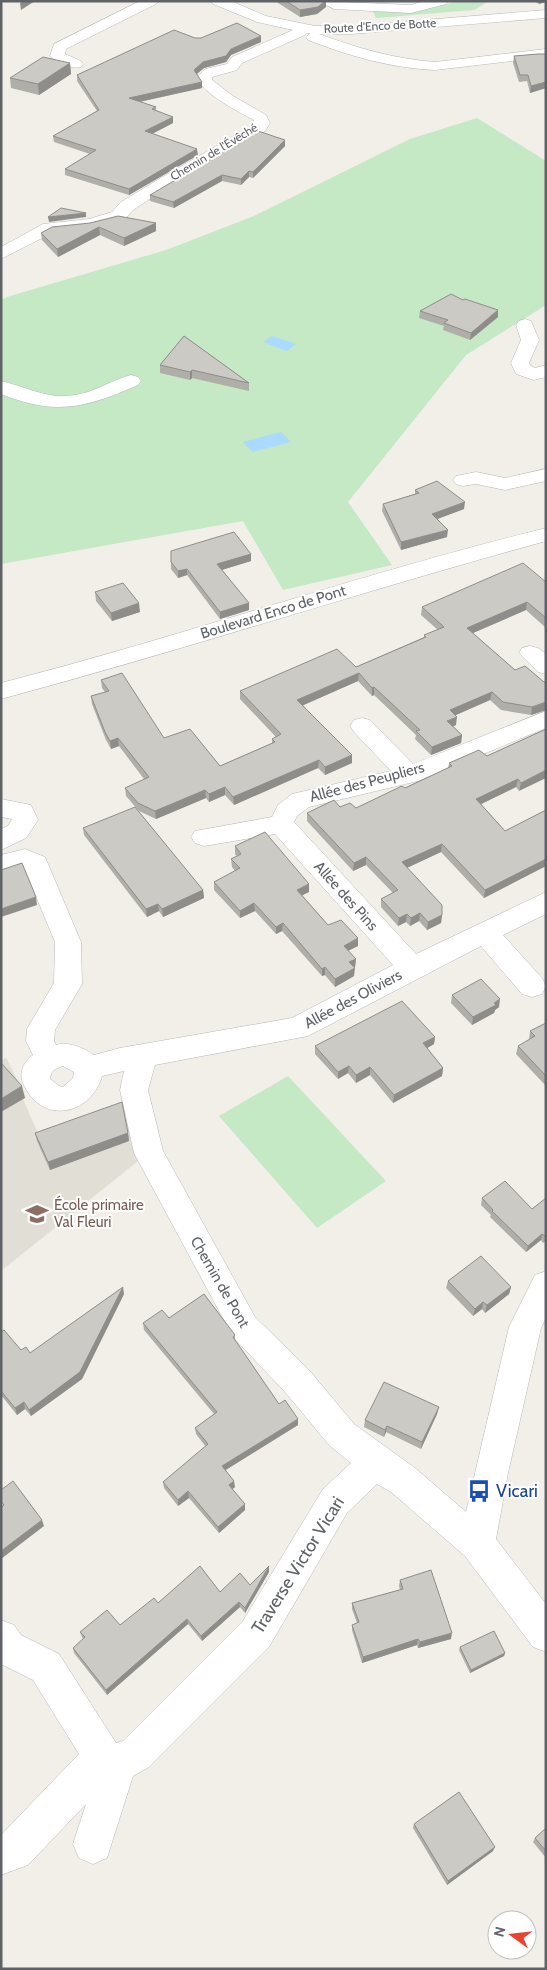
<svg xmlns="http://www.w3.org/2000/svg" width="547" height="1970" viewBox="0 0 547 1970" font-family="Cabin,sans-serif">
<rect width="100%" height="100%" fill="#f1efe8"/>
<path fill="#e1ded6" d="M6 1058 26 1097 23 1099 41 1140 130 1107 143 1157 1 1271V1060Z"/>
<path fill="#c5e8c5" d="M458 1H489L474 10 376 18 373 11C403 11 429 10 458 1Z
M477 118 546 161V305L466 355 348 502 392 565 283 590 243 521 1 564V300L7 297 166 250 254 216 410 139Z
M288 1076 386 1181 317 1228 219 1116Z"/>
<path fill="#aadaff" d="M272 336 296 344 287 351 263 342Z
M281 432 291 442 252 452 243 442Z"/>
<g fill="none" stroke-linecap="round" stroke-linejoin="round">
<defs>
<path id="minor" d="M140 1H158L156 4 66 49 65 54 81 61 83 64 81 67C72 69 56 63 50 56L54 44Z
M211 1H231L266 16 315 26H351L546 10V18L351 34H319C357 48 394 59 435 62L546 49V57L435 70C391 68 349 56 308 40L306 37 310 33H307L305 35 242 63 237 70 212 77V80L233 96 266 115 270 123 265 131 171 185 133 210 124 220 90 229 52 233 1 259V247L43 224 89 219 112 212 121 202 159 179 253 125 254 120C241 113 197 91 198 76L205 69 227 64 232 57 293 30 257 22 213 4Z
M319 1 411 5 424 1H448L446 4 411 13 334 9Z
M525 319 531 321 539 340 529 363 531 366 535 368 546 365V377L534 380 516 374 511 363 521 340 516 325 519 321Z
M131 375 138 377 141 381 138 385C85 408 56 416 1 394V381C33 389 53 403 88 392 102 387 116 379 131 375Z
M546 469V481L505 490 476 484 463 486 456 484 453 480 456 476 476 472 505 478Z
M546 528V541C363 591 184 650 1 699V683C184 636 363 573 546 528Z
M530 646 538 648 546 654V674L538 672 519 653 522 648Z
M546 711V728L418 781 309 807 297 816 294 822 416 954 546 892V914L503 935 542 978 546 986 542 994 532 997 522 994 481 946 308 1036 155 1065 148 1090 163 1151 255 1317 309 1370 354 1424 415 1468 466 1512 509 1327 535 1275 546 1271V1318L541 1328 508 1473 496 1539 546 1604V1652L533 1647 465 1556 391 1492 377 1484 347 1513 269 1647 149 1767 133 1776 107 1858 93 1864 79 1858 73 1844 86 1804 28 1865 1 1875V1835L79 1754 33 1680 1 1664V1620L14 1625 21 1635 59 1654 116 1743 123 1741 243 1621 323 1489 351 1463 330 1446 285 1392 233 1337 134 1153 120 1090 124 1071 102 1076C92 1113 46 1125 26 1089 23 1083 20 1078 22 1071 23 1064 28 1059 33 1055L26 1041 27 1029 54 983 55 942 25 870 22 868 1 874V855L25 849 45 857 81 942 82 984 55 1030 54 1041 56 1045C68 1041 84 1048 94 1055L120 1048 292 1018 393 965 275 834 204 846 195 843 191 837 195 831 272 817 278 805 292 794 391 771 354 732 350 726 354 720 362 718 370 720 413 764ZM63 1066 74 1072 73 1078 63 1087 59 1086 50 1079C51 1070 55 1069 63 1066Z
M1 799 31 805 38 820 26 838 1 850V829L8 826 12 819 1 817Z"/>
</defs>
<use href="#minor" stroke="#b5b8bc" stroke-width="1"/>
<use href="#minor" fill="#fff" fill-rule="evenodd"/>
</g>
<path fill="#afaea9" d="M275 1H326V7L317 14 300 17Z
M533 1H546V2L539 4Z
M261 36V42L231 55 226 62 204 68 197 74 202 88 140 102 156 107V110L173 123 152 134 198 155 129 195 65 175V169L90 154 54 142 53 136 97 111 77 81V75L195 38Z
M546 54V88L530 93 527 81 519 82 513 63 514 56Z
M70 63 71 74 39 95 11 88 10 78Z
M285 140V146L253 178 249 177 241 185 222 181 174 208 150 201V195Z
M156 223V231L124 246 100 235 58 257 42 240 41 233 52 227Z
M463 300 498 310V317L470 340 443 330 444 326 419 318 420 311Z
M184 336 249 383V391L192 378 190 380 160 373V365Z
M415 490 464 509 437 519 447 537 401 550 382 511 383 504 415 494Z
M251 554V561L222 570 249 603V610L220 619 187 575 178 578 171 569V562Z
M546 582V628L526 610 473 633 515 670 544 682H546V710L531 715 501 710 490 700 456 715V725L453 726 462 735 461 743 431 755 415 739 416 735 374 695 372 696 358 681 303 705 352 763 325 775 318 768 234 805 225 795 209 802 206 798 156 819 139 811 126 796 125 788 144 779 119 746 111 749 106 740 92 704 91 696 105 692 102 688 101 680 164 738 220 766 272 743V739L276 737 240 699V691L356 667 424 637V635L438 630 421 615 422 607Z
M95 592 140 612 112 621 96 601Z
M546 729 519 791 516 787 481 804 505 831 546 810V866L484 898 441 852 407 868 442 915 441 923 427 930 419 921 410 926 406 922 398 926 381 907V899L393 893 366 865 353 871 307 821V813L340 807 356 808 405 788 448 768 449 763 487 756Z
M83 828 203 890 204 898 163 917 159 911 147 917 84 835Z
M235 846 309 884V892L302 895 328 925 358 938V946L348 951 356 959 355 967H354V976L335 987 325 975 322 976 282 931 276 934 255 911 240 918 214 890V882L235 871 232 867 231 859 237 856 235 854Z
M452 995 499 1007 495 1010 494 1013 472 1025 451 1003Z
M546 1023V1085H545L516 1054 518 1046 529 1040 530 1031Z
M435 1037 434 1044 427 1048 443 1068 442 1076 393 1103 370 1075 356 1083 348 1073 338 1079 315 1054V1046Z
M35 1133H128L129 1141 50 1170 37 1141Z
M482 1198 532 1209 546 1198V1241L543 1243 541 1240 526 1252 490 1217 491 1215 481 1205Z
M448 1281 511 1287 509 1294 485 1313 482 1309 473 1316 446 1288Z
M124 1294 82 1379 31 1416 25 1409 17 1415 1 1395V1332L21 1350 30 1353Z
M169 1318 235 1335V1341L279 1404 298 1419V1425L226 1470 235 1487 232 1489 245 1510 219 1533 189 1498 178 1506 164 1488 163 1482 206 1447 196 1434 195 1428 214 1414 144 1330 143 1323Z
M439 1407 437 1414 421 1449 386 1432 384 1437 364 1427 365 1420Z
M269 1572 245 1613 240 1607 202 1641 188 1624 107 1695 74 1653 73 1648 83 1639 82 1637 80 1632 120 1625 158 1603 220 1592 250 1585Z
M400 1580 451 1639 418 1648 417 1645 362 1663 352 1630V1625L357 1623 352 1609V1603L400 1590 399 1586Z
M460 1647 505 1653 504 1656 470 1673 459 1650Z
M414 1824 493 1851 447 1885 413 1828Z
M546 1828V1858L533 1842 535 1838Z"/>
<path fill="#8f8d8a" d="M23 1H35L21 10 20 3Z
M325 1H326V7L317 14 300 17V10Z
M539 1H546V2L539 4Z
M261 36V42L231 55 226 62 204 68 194 76V70L203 62Z
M70 63 71 74 39 95 38 84Z
M202 82V88L129 104V98Z
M546 82V88L530 93 531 86Z
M173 117V123L146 137 145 131Z
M285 140V146L253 178V172Z
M197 149 198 155 129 195V189Z
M249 171V177L241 185V179Z
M222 175V181L174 208 173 202Z
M86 213V217L49 222 48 217Z
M156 223V231L124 246V238Z
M99 227 100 235 58 257 57 249Z
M498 310V317L470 340 471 333Z
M192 370V378L190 380V372Z
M465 502 464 509 432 521V514Z
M448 530 447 537 401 550V542Z
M251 554V561L218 571 217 564Z
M187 569V575L178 578V571Z
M527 602 526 610 466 636 467 628Z
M139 603 140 612 112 621 111 613Z
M249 603V610L220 619V612Z
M359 673 358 681 297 708V700Z
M374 687V695L372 696V688Z
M492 692 490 700 449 718 450 710Z
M546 702V710L531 715 532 707Z
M457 717 456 725 447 729V721Z
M462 735 461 743 431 755 432 747Z
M118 738 119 746 111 749 110 741Z
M352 755V763L325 775V767Z
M319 760 318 768 234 805 233 797Z
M546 770V778L519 791 521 783Z
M518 779 516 787 475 807 476 799Z
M225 787V795L209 802V794Z
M205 790 206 798 156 819 155 811Z
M442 844 441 852 402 870V862Z
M366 857V865L353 871 354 863Z
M546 859V866L484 898 485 890Z
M309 884V892L297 898V890Z
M203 890 204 898 163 917 162 909Z
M36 897 37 905 1 917V909Z
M254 903 255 911 240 918V911Z
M158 904 159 911 147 917 146 909Z
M420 913 419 921 410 926 411 918Z
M407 914 406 922 398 926 399 918Z
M442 915 441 923 427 930 428 922Z
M283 923 282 931 276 934V927Z
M358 938V946L343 953 344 946Z
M356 959 355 967 348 970 349 962Z
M325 967V975L322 976V969Z
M355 968 354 976 335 987V979Z
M500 999 499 1007 495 1010 494 1013 472 1025 473 1017Z
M435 1037 434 1044 422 1051 423 1043Z
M349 1066 348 1073 338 1079V1072Z
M370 1067V1075L356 1083V1075Z
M443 1068 442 1076 393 1103 394 1095Z
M22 1086 25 1098 1 1112V1099Z
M128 1133 129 1141 50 1170 48 1162Z
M542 1234 541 1240 526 1252 528 1246Z
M123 1287 124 1294 82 1379 31 1416 29 1410Z
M511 1287 509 1294 485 1313 487 1305Z
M483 1302 482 1309 473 1316 475 1309Z
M24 1402 25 1409 17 1415 15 1408Z
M439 1407 437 1414 421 1449 422 1442Z
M298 1419V1425L222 1472V1466Z
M387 1426 386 1432 384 1437 385 1430Z
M234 1481 235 1487 229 1492V1485Z
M188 1491 189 1498 178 1506V1500Z
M245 1504V1510L219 1533 218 1527Z
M42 1520 44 1526 1 1559V1551Z
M269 1566V1572L245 1613V1608Z
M239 1602 240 1607 202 1641 201 1636Z
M187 1619 188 1624 107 1695 106 1690Z
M452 1633 451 1639 418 1648 420 1642Z
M418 1639 417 1645 362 1663 363 1657Z
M505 1653 504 1656 470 1673 471 1670Z
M495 1847 493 1851 447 1885 448 1881Z"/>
<path fill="#cccac5" stroke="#8f8d8a" d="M286 1H325L318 7 300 10Z
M237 23 261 36 231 49 226 56 203 62 194 70 202 82 129 98 156 107 152 109 173 117 145 131 197 149 129 189 65 169 96 150 53 136 99 110 77 75 174 30 195 38H201Z
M538 54H546V82L531 86 528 75H520L514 56Z
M43 57 70 63 38 84 10 78Z
M258 131 285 140 253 172 249 171 241 179 222 175 173 202 150 195Z
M61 208 86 213 48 217Z
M118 216 156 223 124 238 99 227 57 249 41 233 52 227 90 223Z
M451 294 463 300 465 299 498 310 471 333 444 323 448 320 420 311Z
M184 336 249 383 192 370 190 372 160 365Z
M437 481 465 502 432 514 448 530 401 542 383 504 419 493 415 490Z
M234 532 251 554 217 564 249 603 220 612 187 569 178 571 171 562V551Z
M523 563 546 582V618L527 602 467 628 515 670 525 666 544 682H546V702L532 707 503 702 492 692 450 710 457 717 447 721 462 735 432 747 416 731 420 730 374 687 372 688 359 673 297 700 352 755 325 767 319 760 233 797 225 787 209 794 205 790 155 811 138 803 125 788 149 777 118 738 110 741 105 732 91 696 109 691 101 680 122 673 164 738 190 729 220 766 275 742 272 739 281 734 240 691 337 649 356 667 426 637 424 635 444 627 422 607Z
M123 583 139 603 111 613 95 592Z
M546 729V770L521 783 518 779 476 799 505 831 546 810V859L485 890 442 844 402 862 442 905V915L428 922 420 913 411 918 407 914 399 918 381 899 398 890 366 857 354 863 307 813 334 800 340 807 350 803 356 808 402 786 405 788 452 766 449 763 479 750 487 756Z
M135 807 203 890 162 909 158 904 146 909 83 828Z
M265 832 309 884 297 890 328 925 341 920 358 938 344 946 356 959 349 962 355 968 335 979 325 967 322 969 283 923 276 927 254 903 240 911 214 882 240 868 231 859 241 854 235 846Z
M22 863 36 897 1 909V870Z
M481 979 500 999 494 1003 496 1005 473 1017 452 995Z
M402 1001 435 1037 423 1043 443 1068 394 1095 370 1067 356 1075 349 1066 338 1072 315 1046Z
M546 1023V1076L518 1046 535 1036 530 1031Z
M1 1063 22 1086 1 1099Z
M122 1102 128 1133 48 1162 35 1133Z
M505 1181 532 1209 546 1198V1236H545L542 1234 528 1246 492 1211 493 1210 482 1198Z
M481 1256 511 1287 487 1305 483 1302 475 1309 448 1281Z
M123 1287 80 1372 29 1410 24 1402 15 1408 1 1391V1332L4 1330 21 1350 26 1347 30 1353Z
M204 1294 235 1335 233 1337 279 1404 285 1400 298 1419 222 1466 234 1481 229 1485 245 1504 218 1527 188 1491 178 1500 163 1482 208 1444 195 1428 217 1412 143 1323 162 1310 169 1318Z
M384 1382 439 1407 422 1442 387 1426 385 1430 365 1420Z
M13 1481 42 1520 1 1551V1508L4 1505 1 1501V1490Z
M200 1566 220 1592 240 1573 250 1585 269 1566 245 1608 239 1602 201 1636 187 1619 106 1690 73 1648 85 1637 80 1632 107 1610 120 1625 154 1598 158 1603Z
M431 1570 452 1633 420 1642 418 1639 363 1657 352 1625 359 1622 352 1603 403 1589 400 1580Z
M494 1631 505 1653 471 1670 460 1647Z
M459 1792 495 1847 448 1881 414 1824Z
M546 1828V1851L535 1838Z"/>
<defs>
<symbol id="school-bare" viewBox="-9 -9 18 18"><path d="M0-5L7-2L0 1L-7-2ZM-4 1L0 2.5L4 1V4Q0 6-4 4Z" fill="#8d6e63" stroke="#fff" stroke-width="2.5" paint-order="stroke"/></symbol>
<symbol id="bus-bare" viewBox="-9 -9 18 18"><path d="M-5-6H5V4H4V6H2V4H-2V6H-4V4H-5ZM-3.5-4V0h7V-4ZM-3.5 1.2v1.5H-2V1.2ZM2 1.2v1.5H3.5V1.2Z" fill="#1a4fb4" stroke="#fff" stroke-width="2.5" paint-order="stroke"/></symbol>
</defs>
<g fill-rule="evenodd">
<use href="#school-bare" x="21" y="1198" width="32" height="32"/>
<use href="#bus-bare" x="463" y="1475" width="32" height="32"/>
</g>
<g text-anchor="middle" stroke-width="4" stroke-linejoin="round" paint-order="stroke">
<g font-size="12" fill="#5f6368" stroke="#fff">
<text transform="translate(380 26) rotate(-3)" y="4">Route d'Enco de Botte</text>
<text transform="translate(214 152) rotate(-31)" y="4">Chemin de l'Évêché</text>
</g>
<g font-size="15" fill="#5f6368" stroke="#fff">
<text transform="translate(273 612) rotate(-17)" y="5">Boulevard Enco de Pont</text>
<text transform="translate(367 782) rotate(-15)" y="5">Allée des Peupliers</text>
<text transform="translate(346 896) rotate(48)" y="5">Allée des Pins</text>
<text transform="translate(353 999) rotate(-28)" y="5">Allée des Oliviers</text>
<text transform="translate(220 1282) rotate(60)" y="5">Chemin de Pont</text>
</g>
<g font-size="15" fill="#785e54" stroke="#fff" text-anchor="start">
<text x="54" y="1210">École primaire<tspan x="54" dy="17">Val Fleuri</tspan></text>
</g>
<g font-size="18" fill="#164399" stroke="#fff" text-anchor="start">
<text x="496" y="1497">Vicari</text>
</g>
<g font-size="18" fill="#5f6368" stroke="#fff">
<text transform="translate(298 1565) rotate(-58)" y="6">Traverse Victor Vicari</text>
</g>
</g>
<rect width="547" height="1970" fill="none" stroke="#5f6368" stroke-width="5"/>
<g transform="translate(512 1935) rotate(285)"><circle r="24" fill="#ffffff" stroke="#bfc1c3"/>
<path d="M0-4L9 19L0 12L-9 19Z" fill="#ea4335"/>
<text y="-8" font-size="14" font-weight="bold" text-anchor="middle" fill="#5f6368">N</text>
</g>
</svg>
